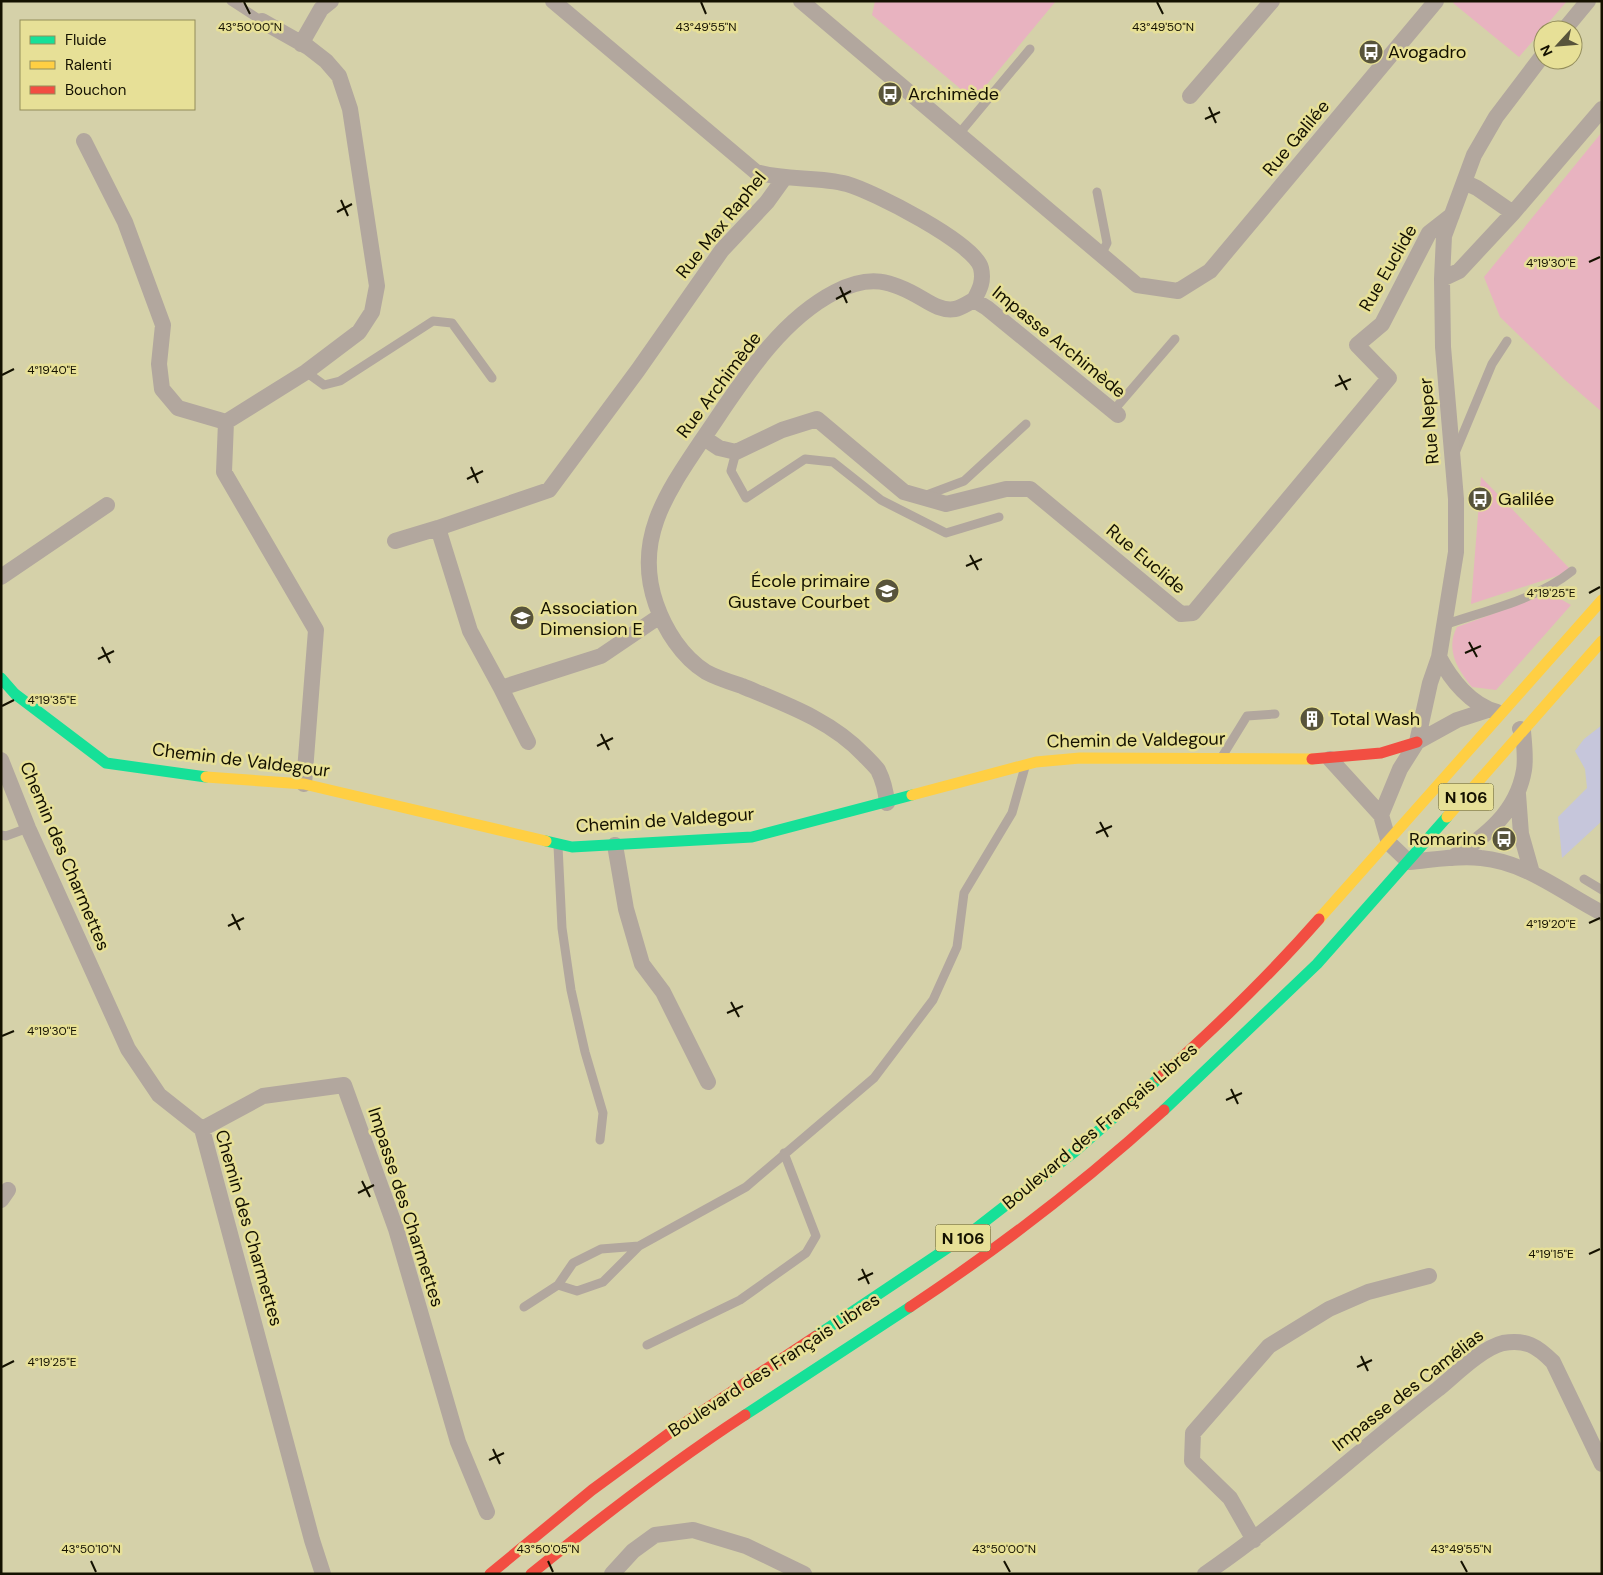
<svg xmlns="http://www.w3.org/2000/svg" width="1603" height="1575" viewBox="0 0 1603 1575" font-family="'DM Sans',sans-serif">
<rect width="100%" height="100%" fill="#d5d1a9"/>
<path fill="#e8b3c0" d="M875 1H1056L974 100 872 15Z
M1455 1H1567L1519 57 1453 3Z
M1602 132V412L1565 380 1500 317 1484 277Z
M1481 477 1572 571 1471 604Z
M1550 593 1571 605 1496 690 1472 687C1458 670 1445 650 1457 627Z"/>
<path fill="#c6c6db" d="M1602 725V821L1562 858 1558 817 1587 788 1585 769 1575 751 1584 739Z"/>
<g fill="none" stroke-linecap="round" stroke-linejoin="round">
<path stroke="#b2a79e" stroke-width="9" d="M231 1 262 21
M958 135 1030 49
M1097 192 1107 243 1101 255
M306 372 324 385 340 381 433 321 452 323 492 378
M1113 411 1175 339
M736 452 731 471 746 498 805 459 833 462 881 500 946 533 999 517
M1455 453 1492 364 1507 341
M924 496 964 481 1026 424
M1444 625C1487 610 1536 600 1572 571
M1223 755 1247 716 1275 714
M1 835 6 836 28 828
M558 846 562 928 571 990 585 1052 603 1113 600 1140
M1584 879 1602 890
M558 1285 577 1291 603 1282 639 1246
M524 1307 558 1285 573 1263 601 1249 639 1246 746 1187 874 1078 933 1000 957 947 964 893 1012 813 1025 767
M647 1345 740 1300 806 1253 816 1236 784 1153"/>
<path stroke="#b2a79e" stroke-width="16" d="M553 1 756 172C785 181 817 176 847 184 872 191 975 243 981 268 984 281 980 289 974 300 968 303 961 308 955 309 943 311 933 305 923 299 891 280 870 274 835 292 775 323 737 390 700 443 665 495 634 541 656 604 665 630 682 657 706 672 717 678 730 682 742 686 785 704 831 720 864 755 868 759 874 765 878 770 883 780 886 792 887 803
M801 1 1137 285 1178 291 1210 271 1436 1
M262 21 308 47 326 61 339 76 350 109 377 286 372 312 359 332 306 372 226 422 224 472 316 630 304 784
M1564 30 1588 1
M301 44 321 9 331 1
M1190 96 1272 1
M84 141 125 222 163 325 159 364 162 389 178 408 226 422
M1464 182 1477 188 1513 213
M1442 279 1459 271 1513 213 1602 109
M974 300 987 308 1118 415
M704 438 719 448 736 452 782 430 817 419 904 492 946 504 1006 489H1030L1181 614 1193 613 1389 378 1357 345 1382 324 1429 233 1452 215
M395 541 438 528
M1 577 107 505
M660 616 601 656 501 688 470 631 438 528 549 490 638 370 722 250 767 202 785 177
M1439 657C1451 680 1471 705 1497 712
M501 688 528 742
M1488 710 1457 720 1417 742 1400 769 1381 815 1389 843 1409 862C1432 860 1457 855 1481 858 1526 862 1563 893 1602 913
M1417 742 1430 683 1439 657 1456 552V499L1443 347 1442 279 1444 236 1474 155 1496 117 1543 55
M1330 759 1381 815
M1 760 28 828 128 1049 159 1095 202 1129 312 1540 323 1574
M1518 794 1521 834 1532 873
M615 845 626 909 642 964 663 992 708 1082
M1452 858C1486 836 1517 812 1524 770 1526 758 1524 743 1523 731L1520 729
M202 1129 263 1096 344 1085 396 1229 458 1442 487 1512
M1 1200 8 1190
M1254 1540 1230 1498 1192 1461 1193 1433 1269 1346 1329 1309 1368 1292 1429 1276
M612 1574 633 1551 655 1535 693 1530 746 1546 804 1574
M1205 1574C1287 1518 1359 1450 1438 1389 1454 1376 1482 1348 1503 1343 1526 1339 1537 1346 1553 1362L1602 1464"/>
<path stroke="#16e098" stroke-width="11" d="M1 678 15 694 106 763 206 777
M546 841 572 847 752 837 912 795
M1164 1110 1317 964 1447 817
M816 1336 970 1233 1073 1153 1159 1078
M745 1415 910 1307"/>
<path stroke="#ffcf43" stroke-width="11" d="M206 777 304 784 546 841
M912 795 1036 762 1080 758 1312 759
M1447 817 1602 641
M1319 919 1602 600"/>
<path stroke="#f24e42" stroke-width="11" d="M1312 759 1381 753 1417 742
M1159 1078C1215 1028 1269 976 1319 919
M910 1307C999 1248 1085 1182 1164 1110
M490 1574 592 1490 671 1432 816 1336
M531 1574C600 1518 670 1464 745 1415"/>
</g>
<path fill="none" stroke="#141100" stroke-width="2" d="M244 2 250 14M701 2 706 14M1157 2 1163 14M1209 107 1216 123M1205 119 1220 112M341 200 348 216M337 212 352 204M1589 262 1600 257M840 287 847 303M836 299 851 291M2 375 14 369M1339 375 1347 390M1335 386 1351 379M471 467 478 483M467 479 483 471M970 555 978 570M966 566 982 559M1589 593 1600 587M1469 642 1477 657M102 647 110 663M1465 653 1481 646M98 659 114 651M2 706 14 700M601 734 609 750M597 746 613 738M1100 822 1108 837M1096 833 1112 826M232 914 240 930M1589 923 1600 918M228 926 244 918M731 1002 739 1017M727 1013 743 1006M2 1036 14 1031M1231 1089 1238 1104M1226 1100 1242 1093M362 1181 370 1197M358 1193 374 1185M1589 1254 1600 1249M862 1269 869 1284M858 1280 873 1273M1361 1356 1368 1371M2 1367 14 1361M1357 1367 1372 1360M493 1449 500 1464M489 1460 504 1453M91 1561 96 1572M548 1561 553 1572M1004 1561 1010 1572M1461 1561 1467 1572"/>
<defs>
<symbol id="bus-disc" viewBox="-11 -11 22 22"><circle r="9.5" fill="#58543b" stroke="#e7e097"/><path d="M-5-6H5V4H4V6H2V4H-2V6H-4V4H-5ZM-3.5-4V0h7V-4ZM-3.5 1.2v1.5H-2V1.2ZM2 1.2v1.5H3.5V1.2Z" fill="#fff"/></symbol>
<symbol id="school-disc" viewBox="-11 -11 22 22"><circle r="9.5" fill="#58543b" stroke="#e7e097"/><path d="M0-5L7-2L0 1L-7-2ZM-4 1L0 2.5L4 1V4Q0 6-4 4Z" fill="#fff"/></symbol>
<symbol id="university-disc" viewBox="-11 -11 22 22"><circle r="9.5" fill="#58543b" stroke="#e7e097"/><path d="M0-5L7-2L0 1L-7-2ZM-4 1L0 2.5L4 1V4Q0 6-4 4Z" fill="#fff"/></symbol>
<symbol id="building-disc" viewBox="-11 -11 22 22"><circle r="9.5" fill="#58543b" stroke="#e7e097"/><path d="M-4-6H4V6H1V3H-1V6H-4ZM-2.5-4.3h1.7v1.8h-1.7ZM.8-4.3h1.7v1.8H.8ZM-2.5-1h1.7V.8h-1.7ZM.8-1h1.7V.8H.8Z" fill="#fff"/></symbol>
</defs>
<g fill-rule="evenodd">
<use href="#bus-disc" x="1357" y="38" width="28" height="28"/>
<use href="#bus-disc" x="876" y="80" width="28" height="28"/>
<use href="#bus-disc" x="1466" y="485" width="28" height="28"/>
<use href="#school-disc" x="873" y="577" width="28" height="28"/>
<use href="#university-disc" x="508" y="604" width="28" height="28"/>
<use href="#building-disc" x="1298" y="705" width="28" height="28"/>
<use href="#bus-disc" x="1490" y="825" width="28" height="28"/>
</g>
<g text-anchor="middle" stroke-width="5" stroke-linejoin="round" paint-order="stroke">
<g fill="#e7e097" stroke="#534f2d" stroke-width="1">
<rect x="1438.5" y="783.5" width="55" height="27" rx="4"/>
<rect x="935.5" y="1224.5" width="55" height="27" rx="4"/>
</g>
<g font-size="16" font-weight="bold" fill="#141100">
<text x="1466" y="803">N 106</text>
<text x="963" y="1244">N 106</text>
</g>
<g font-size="18" fill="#141100" stroke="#e7e097" text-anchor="start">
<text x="1388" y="58">Avogadro</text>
<text x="908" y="100">Archimède</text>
<text x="1498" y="505">Galilée</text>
<text x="870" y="587" text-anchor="end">École primaire<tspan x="870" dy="21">Gustave Courbet</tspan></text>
<text x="540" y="614">Association<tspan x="540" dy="21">Dimension E</tspan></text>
<text x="1330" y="725">Total Wash</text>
<text x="1486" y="845" text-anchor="end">Romarins</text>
</g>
<g font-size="18" fill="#141100" stroke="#e7e097">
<text transform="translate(1296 138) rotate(-50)" y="6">Rue Galilée</text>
<text transform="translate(721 225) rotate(-51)" y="6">Rue Max Raphel</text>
<text transform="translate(1388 268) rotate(-60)" y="6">Rue Euclide</text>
<text transform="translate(1059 342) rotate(39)" y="6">Impasse Archimède</text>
<text transform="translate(719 385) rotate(-53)" y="6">Rue Archimède</text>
<text transform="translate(1429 421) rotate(-95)" y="6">Rue Neper</text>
<text transform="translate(1146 559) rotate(40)" y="6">Rue Euclide</text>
<text transform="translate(1136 740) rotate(-1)" y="6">Chemin de Valdegour</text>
<text transform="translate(241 760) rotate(7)" y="6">Chemin de Valdegour</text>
<text transform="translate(665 820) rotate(-4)" y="6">Chemin de Valdegour</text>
<text transform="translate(65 856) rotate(67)" y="6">Chemin des Charmettes</text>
<text transform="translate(1100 1126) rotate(-40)" y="6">Boulevard des Français Libres</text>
<text transform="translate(406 1207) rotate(72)" y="6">Impasse des Charmettes</text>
<text transform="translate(249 1228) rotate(74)" y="6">Chemin des Charmettes</text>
<text transform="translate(774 1365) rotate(-33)" y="6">Boulevard des Français Libres</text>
<text transform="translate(1408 1390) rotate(-38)" y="6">Impasse des Camélias</text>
</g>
</g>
<g font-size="12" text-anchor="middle" fill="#141100" stroke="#e7e097" stroke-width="5" stroke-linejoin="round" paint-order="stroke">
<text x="250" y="31">43°50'00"N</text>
<text x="706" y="31">43°49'55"N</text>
<text x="1163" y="31">43°49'50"N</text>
<text x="1551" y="267">4°19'30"E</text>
<text x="52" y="374">4°19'40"E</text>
<text x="1551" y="597">4°19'25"E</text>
<text x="52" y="704">4°19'35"E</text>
<text x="1551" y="928">4°19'20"E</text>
<text x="52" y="1035">4°19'30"E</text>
<text x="1551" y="1258">4°19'15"E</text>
<text x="52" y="1366">4°19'25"E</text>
<text x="91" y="1553">43°50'10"N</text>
<text x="548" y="1553">43°50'05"N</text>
<text x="1004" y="1553">43°50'00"N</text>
<text x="1461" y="1553">43°49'55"N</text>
</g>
<rect width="1603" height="1575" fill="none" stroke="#141100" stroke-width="5"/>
<rect x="20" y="20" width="175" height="90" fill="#e7e097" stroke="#938d5b"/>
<rect x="30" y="36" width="25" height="8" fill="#16e098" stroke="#938d5b"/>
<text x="65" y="45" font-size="15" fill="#141100">Fluide</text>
<rect x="30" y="61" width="25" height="8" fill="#ffcf43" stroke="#938d5b"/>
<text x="65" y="70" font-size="15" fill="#141100">Ralenti</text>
<rect x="30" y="86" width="25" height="8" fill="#f24e42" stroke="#938d5b"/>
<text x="65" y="95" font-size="15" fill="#141100">Bouchon</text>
<g transform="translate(1558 45) rotate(244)"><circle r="24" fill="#e7e097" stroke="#938d5b"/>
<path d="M0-4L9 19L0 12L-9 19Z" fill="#58543b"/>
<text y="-8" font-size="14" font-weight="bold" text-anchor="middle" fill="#141100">N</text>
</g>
</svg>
